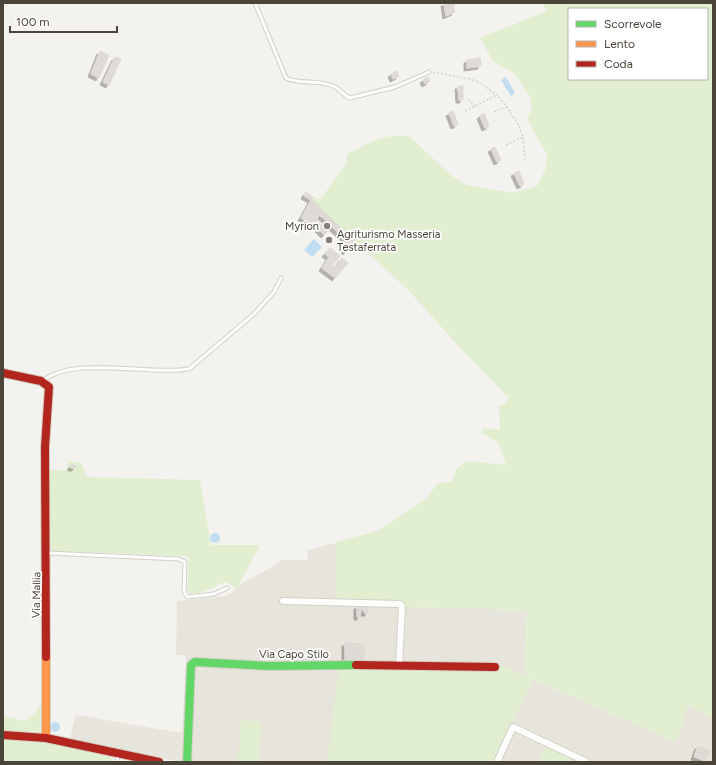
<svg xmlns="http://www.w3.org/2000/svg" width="716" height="765" viewBox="0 0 716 765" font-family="Figtree,sans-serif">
<defs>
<filter id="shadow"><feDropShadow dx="-3" dy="3" stdDeviation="0" flood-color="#0004"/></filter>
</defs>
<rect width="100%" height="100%" fill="#f4f2ee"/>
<path fill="#e7e4dc" d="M352 539 406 607 527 610 525 676 676 742 710 630 713 632V762H180L70 739 76 715 182 733 186 655H176L177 601 226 596 234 591 237 586 272 567 282 560H307L308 550Z"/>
<path fill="#e1eecf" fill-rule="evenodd" d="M543 3H713V719L688 704 676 742 533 679 494 762H327L339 668 495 670 501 665 525 676 527 610 406 607 401 600 336 599V542L378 531 427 498 437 484 452 481 457 468 468 461 506 465 498 442 481 433 483 428 500 430 499 406 505 404 510 396 506 395 464 352 409 291 318 206V205L311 200 313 197 320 200 346 164 347 154C367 145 386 131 410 137L452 176 466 185 513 193 537 186 546 168 547 155 527 118 532 109 530 97 515 74 493 61 480 38 547 11ZM569 9H707V79H569Z
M68 461 81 463 87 477 200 480 211 545H260L237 588 226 582 219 584 214 588 192 595 187 590 189 559 186 556 51 551 49 470H68Z
M42 701 41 729 37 734 3 731V716L26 721 36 712Z
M241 720 261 722 259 762H238Z
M3 738 45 741 110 755 114 762H3Z
M547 746 581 762H539Z"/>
<path fill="#c0ddf1" d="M506 77 515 93 511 96 501 80Z
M314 239 322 247 312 257 304 250Z
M210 538a5 5 0 1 1 10 0a5 5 0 1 1-10 0Z
M50 727a5 5 0 1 1 10 0a5 5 0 1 1-10 0Z"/>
<path fill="#dedbd6" stroke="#dcd9d4" filter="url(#shadow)" d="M444 3H454L455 5 453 6 455 12 446 16Z
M100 51 109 55 99 78 91 74Z
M115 57 121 59 109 85 103 82Z
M480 58 481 66 467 68V60Z
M397 71 399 76 393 79 391 74Z
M428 77 430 81 425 84 423 80Z
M458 86H463V100H459Z
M453 111 458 124 454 126 449 113Z
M484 113 489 126 485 128 480 116Z
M495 147 501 160 497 162 491 149Z
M519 171 524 184 520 186 514 173Z
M306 192 313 197 311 200 304 196Z
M311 200 319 205 318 206 355 241 346 252 341 247 347 241 332 227 324 235 318 229 326 220 319 215 316 221 319 223 317 227 301 218Z
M330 248 340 256 332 266 335 268 342 258 348 263 335 278 322 268 329 257 325 254Z
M71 465H76L75 468H71Z
M357 606H368V613H364V610H361L360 617H357Z
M345 643 364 644V662L345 661Z
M698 746 710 751 708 756 696 751Z
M696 751 702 753 700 759 694 757Z
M702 753 708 756 705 761 700 759Z"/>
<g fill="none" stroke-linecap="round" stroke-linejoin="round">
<defs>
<path id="lane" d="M255 3 286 78C299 85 321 79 335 87 341 90 344 96 350 98L395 87 429 72
M43 381C74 355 149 376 189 369L254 314 274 292 281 278
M47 553 179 559 185 562 184 591 187 597 214 594 227 588
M117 755 118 762"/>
<path id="street" d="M283 601 400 604 402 607 399 666
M497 762 513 727 587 762"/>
<path id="fast" d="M187 762 191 665 195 662 268 666 356 665"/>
<path id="slow" d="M46 738V657"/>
<path id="jam" d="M3 373 41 381 49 387 45 447 46 657
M356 665 495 667
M3 735 46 738 159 762"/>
</defs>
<use href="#lane" stroke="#d2d0cb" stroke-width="5"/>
<use href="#street" stroke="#d2d0cb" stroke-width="8"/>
<use href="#fast" stroke="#d3cfc5" stroke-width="10"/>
<use href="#slow" stroke="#d3cfc5" stroke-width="10"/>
<use href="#jam" stroke="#d3cfc5" stroke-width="10"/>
<path stroke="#d3d2cc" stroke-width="1.5" stroke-dasharray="2 2" stroke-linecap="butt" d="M433 72 470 79 479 82 497 95 507 107 519 126 523 137 525 161
M468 99 475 106
M465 111 497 95
M494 112 507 107
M506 145 523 137"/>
<use href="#lane" stroke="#fdfdfc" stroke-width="3"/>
<use href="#street" stroke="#fdfdfc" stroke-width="6"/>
<use href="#fast" stroke="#63d668" stroke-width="8"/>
<use href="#slow" stroke="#ff974d" stroke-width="8"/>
<use href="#jam" stroke="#b3261e" stroke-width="8"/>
</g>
<g fill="#868178" stroke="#fff" stroke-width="1.5">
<circle cx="327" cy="226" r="4"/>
<circle cx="329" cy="240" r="4"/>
</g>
<g text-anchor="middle" stroke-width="3.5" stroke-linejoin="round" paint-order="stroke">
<g font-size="11" fill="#4b4439" stroke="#fff" text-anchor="end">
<text x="319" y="230">Myrion</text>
<text x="337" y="238" text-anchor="start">Agriturismo Masseria<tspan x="337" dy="13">Testaferrata</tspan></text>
</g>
<g font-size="11" fill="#4b4439" stroke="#fff">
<text transform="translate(36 595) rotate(-89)" y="4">Via Mallia</text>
<text x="294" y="658">Via Capo Stilo</text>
</g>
</g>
<rect width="716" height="765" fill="none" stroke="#4b4439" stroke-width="8"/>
<rect x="568" y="8" width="140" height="72" fill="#ffffff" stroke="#b7b4b0"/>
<rect x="576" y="21" width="20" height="6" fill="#63d668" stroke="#b7b4b0"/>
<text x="604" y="28" font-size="12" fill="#4b4439">Scorrevole</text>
<rect x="576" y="41" width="20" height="6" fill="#ff974d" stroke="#b7b4b0"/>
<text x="604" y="48" font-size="12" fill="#4b4439">Lento</text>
<rect x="576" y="61" width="20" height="6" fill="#b3261e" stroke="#b7b4b0"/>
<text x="604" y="68" font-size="12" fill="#4b4439">Coda</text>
<path d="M10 26v6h107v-6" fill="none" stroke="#4b4439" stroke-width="2"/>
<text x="16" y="26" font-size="12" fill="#4b4439" stroke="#ffffff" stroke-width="3" paint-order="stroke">100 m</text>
</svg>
